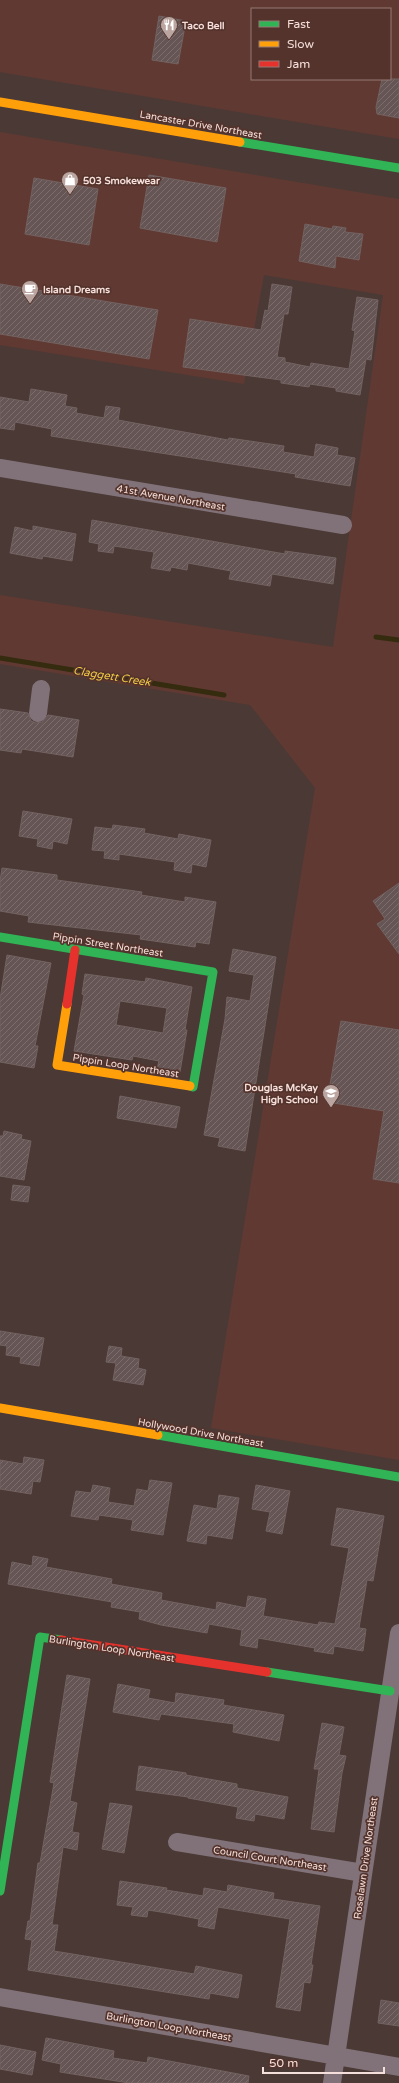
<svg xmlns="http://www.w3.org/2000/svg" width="399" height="2083" viewBox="0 0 399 2083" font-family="'Varela Round',sans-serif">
<defs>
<pattern id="building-hatch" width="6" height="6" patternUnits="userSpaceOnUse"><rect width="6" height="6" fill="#655554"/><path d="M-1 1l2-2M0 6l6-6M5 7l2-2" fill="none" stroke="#7c6d6c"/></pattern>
</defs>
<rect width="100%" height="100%" fill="#4b3935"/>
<path fill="#603a32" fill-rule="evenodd" d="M0 0H399V139L0 72ZM252 9H390V79H252Z
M0 132 399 199V1460L211 1428 315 788 250 705 0 664V595L333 647 383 295 264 275 244 384 0 345Z"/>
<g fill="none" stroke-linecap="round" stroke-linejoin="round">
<path stroke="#352b0f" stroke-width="5" d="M376 637 399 640
M0 658 224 695"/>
</g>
<path fill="url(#building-hatch)" stroke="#726261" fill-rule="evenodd" d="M159 16 186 21 178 64 152 60Z
M382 79H399V118L377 114 376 107Z
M149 175 226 188 217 242 140 228Z
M34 178 98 189 89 245 25 234Z
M305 224 332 229 333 226 346 228 345 232 363 234 359 260 336 256 335 268 299 261Z
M0 284 158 310 149 359 0 334Z
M272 284 292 287 288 314H284L277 357 285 358V362L310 367 311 363 349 369 355 331 352 330 357 297 378 300 371 360 366 359 360 395 336 391V388L310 384 309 387 281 383V380L183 367 190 319 261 330 265 310 268 311Z
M31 389 67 395 65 406 77 408 76 413 104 418 106 406 120 408 118 420 228 440 229 438 284 446 283 452 314 457 316 444 338 448 337 455 355 458 350 486 295 477 296 474 51 436 52 429 15 422 14 430 0 428V397L29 402Z
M92 520 285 554V551L336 558 333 584 272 574 270 586 229 579 231 571 188 563 187 570 171 567 170 571 151 568 154 552 114 546 113 553 98 551 99 544 89 542Z
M33 526 76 534 72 561 43 556 42 559 10 553 15 527 33 531Z
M0 709 28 713 31 721 36 723 42 722 48 715 79 720 73 757 22 749 21 753 0 750Z
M23 811 72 819 67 844 53 841 52 849 37 846 38 839 19 836Z
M113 825 145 829 144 833 178 839 179 834 211 840 206 867 192 864 191 873 174 870 175 862 119 854V860L104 858 105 851 92 850 95 827 112 829Z
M2 868 57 875V880L142 892 141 895 185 902V897L216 902 209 944 196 942 195 947 140 939 141 935 28 922 29 916 0 911V881Z
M399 883V954L377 924 385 919 373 901Z
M233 949 276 957 245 1151 218 1146 220 1138 204 1135 225 1019 227 997 250 1001 254 975 229 971Z
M7 955 51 963 35 1046H38L34 1068 0 1062V999Z
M85 974 145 982 146 978 192 987 185 1030H187L180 1072 157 1069 159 1061 133 1056 132 1060 74 1051 84 995 82 994ZM120 1001 167 1008 163 1033 116 1025Z
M341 1021 399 1030V1183L373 1179 384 1111 327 1102Z
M120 1096 180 1107 176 1128 117 1118Z
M4 1131 22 1135 21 1139 31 1141 24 1180 0 1176V1136H3Z
M13 1185 30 1187 28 1202 11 1200Z
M0 1331 44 1338 39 1366 20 1363 21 1357 6 1355 7 1346 0 1345Z
M109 1346 122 1348 121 1356 139 1359 138 1368 146 1370 143 1385 113 1380 116 1363 106 1362Z
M24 1457 44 1460 40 1482 33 1481 31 1494 0 1489V1460L23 1464Z
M150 1480 172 1483 163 1535 131 1530 133 1520 99 1515 98 1520 71 1516 76 1491 91 1493 93 1485 110 1488 108 1502 134 1506 137 1489 148 1491Z
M256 1485 290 1491 282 1534 266 1531 270 1512 252 1509Z
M219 1495 239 1498 232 1539 207 1535 206 1544 187 1541 194 1505 217 1509Z
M337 1508 384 1516 373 1581 367 1580 359 1628 366 1629 363 1651 334 1646 333 1654 314 1651 315 1648 258 1638 257 1648 240 1645 242 1630 209 1624 207 1633 161 1625 139 1619 140 1612 111 1607 112 1602 8 1584 12 1562 32 1566 33 1556 48 1559 46 1567 112 1579 111 1584 162 1593 161 1600 216 1610 217 1602 246 1608 248 1596 266 1599 263 1616 318 1625 319 1622 335 1624 349 1548 331 1545Z
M67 1675 90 1679 70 1801 77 1803 72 1832 79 1833 77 1850 63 1847 52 1925H58L54 1951 194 1974 196 1966 242 1975 238 1998 210 1993 209 1999 28 1970 32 1940 25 1939 28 1921H30L38 1863H40L54 1783 50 1782Z
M118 1684 150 1690 148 1698 175 1703 176 1693 224 1700 223 1705 284 1715 279 1741 233 1732 234 1724 161 1714 159 1720 113 1712Z
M322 1723 344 1727 339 1755 346 1756 342 1773 334 1832 311 1829 319 1769H314Z
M139 1766 186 1773V1775L237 1784V1788L288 1797 284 1819 255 1814 254 1821 236 1818 238 1807 188 1798V1797L136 1790Z
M110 1803 132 1806 124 1853 102 1849Z
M120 1881 167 1888 166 1890 203 1896 204 1888 227 1892 228 1885 274 1893 273 1899 320 1906 311 1965H313L310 1983 304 1982 300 2011 276 2007 290 1919 218 1907 214 1929 198 1926 199 1919 167 1913 148 1910 147 1917 131 1915 133 1907 117 1905Z
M381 2000 399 2003V2026L378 2023Z
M46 2038 114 2051 113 2058 147 2063 148 2057 249 2076 248 2083H129L60 2072 61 2064 42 2060Z
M0 2045 36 2052 32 2075 0 2069Z"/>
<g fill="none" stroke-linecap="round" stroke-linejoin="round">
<path stroke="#807278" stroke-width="18" d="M0 468 343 525
M38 713 41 689
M177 1842 363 1873
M0 1997 399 2067
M332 2083 399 1633"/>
<path stroke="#30b455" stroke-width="9" d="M240 142 399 168
M0 937 213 972 193 1087 190 1086
M158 1435 399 1477
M267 1672 390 1691
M0 1891 40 1637 61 1640"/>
<path stroke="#ff9f0a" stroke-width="9" d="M0 102 240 142
M67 1004 57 1065 190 1086
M0 1408 158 1435"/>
<path stroke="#e5322d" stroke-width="9" d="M67 1004 75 950
M61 1640 267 1672"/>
</g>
<defs>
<symbol id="restaurant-pin" viewBox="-11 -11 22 30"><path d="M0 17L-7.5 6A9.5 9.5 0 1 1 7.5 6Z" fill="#baa5a0" stroke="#54332c"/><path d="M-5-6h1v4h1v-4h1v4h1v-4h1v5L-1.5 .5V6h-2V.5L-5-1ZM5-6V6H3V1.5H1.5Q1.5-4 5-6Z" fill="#fff"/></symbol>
<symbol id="shop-pin" viewBox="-11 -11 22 30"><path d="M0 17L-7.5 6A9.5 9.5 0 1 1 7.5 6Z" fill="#baa5a0" stroke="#54332c"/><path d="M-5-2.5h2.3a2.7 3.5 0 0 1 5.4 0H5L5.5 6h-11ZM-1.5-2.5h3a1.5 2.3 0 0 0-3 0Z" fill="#fff"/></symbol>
<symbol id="cafe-pin" viewBox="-11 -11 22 30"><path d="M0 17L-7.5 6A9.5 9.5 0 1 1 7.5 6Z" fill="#baa5a0" stroke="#54332c"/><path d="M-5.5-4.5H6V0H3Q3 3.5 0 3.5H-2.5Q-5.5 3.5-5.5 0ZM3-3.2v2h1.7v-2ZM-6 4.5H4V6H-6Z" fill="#fff"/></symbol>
<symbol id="school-pin" viewBox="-11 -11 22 30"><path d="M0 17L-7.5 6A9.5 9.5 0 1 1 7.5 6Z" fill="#baa5a0" stroke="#54332c"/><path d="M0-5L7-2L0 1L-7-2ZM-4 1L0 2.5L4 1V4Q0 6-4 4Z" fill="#fff"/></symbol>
</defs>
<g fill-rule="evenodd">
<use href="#restaurant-pin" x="159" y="15" width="20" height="27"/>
<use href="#shop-pin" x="60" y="170" width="20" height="27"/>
<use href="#cafe-pin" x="20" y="279" width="20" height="27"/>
<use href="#school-pin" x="321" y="1083" width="20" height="27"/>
</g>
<g text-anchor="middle" stroke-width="3.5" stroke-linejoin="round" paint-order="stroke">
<g font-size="10" font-weight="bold" fill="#f5dfda" stroke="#54332c" text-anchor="start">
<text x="182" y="29">Taco Bell</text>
<text x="83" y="184">503 Smokewear</text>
<text x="43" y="293">Island Dreams</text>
<text x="318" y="1091" text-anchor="end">Douglas McKay<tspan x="318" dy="12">High School</tspan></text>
</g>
<g font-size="10" fill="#f5dfda" stroke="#54332c">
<text transform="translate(201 124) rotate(10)" y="4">Lancaster Drive Northeast</text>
<text transform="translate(171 497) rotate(10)" y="4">41st Avenue Northeast</text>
<text transform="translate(108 944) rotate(9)" y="4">Pippin Street Northeast</text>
<text transform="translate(126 1065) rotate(9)" y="4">Pippin Loop Northeast</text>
<text transform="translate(201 1432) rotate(10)" y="4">Hollywood Drive Northeast</text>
<text transform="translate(112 1648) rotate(9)" y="4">Burlington Loop Northeast</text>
<text transform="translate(270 1858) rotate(9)" y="4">Council Court Northeast</text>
<text transform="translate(365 1858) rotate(-82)" y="4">Roselawn Drive Northeast</text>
<text transform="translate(169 2026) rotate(10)" y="4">Burlington Loop Northeast</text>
</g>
<g font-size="11" font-style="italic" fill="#f0ca46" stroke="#54332c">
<text transform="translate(112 676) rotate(9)" y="4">Claggett Creek</text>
</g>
</g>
<rect x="251" y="8" width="140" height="72" fill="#54332c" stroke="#947872"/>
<rect x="259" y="21" width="20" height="6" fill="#30b455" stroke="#947872"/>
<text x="287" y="28" font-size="12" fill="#f5dfda">Fast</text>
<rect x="259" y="41" width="20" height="6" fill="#ff9f0a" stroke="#947872"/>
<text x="287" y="48" font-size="12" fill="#f5dfda">Slow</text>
<rect x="259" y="61" width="20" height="6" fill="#e5322d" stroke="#947872"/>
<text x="287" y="68" font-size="12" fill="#f5dfda">Jam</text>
<path d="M263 2067v6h121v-6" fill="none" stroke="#f5dfda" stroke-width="2"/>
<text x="269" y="2067" font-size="12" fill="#f5dfda" stroke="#54332c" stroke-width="3" paint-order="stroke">50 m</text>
</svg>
